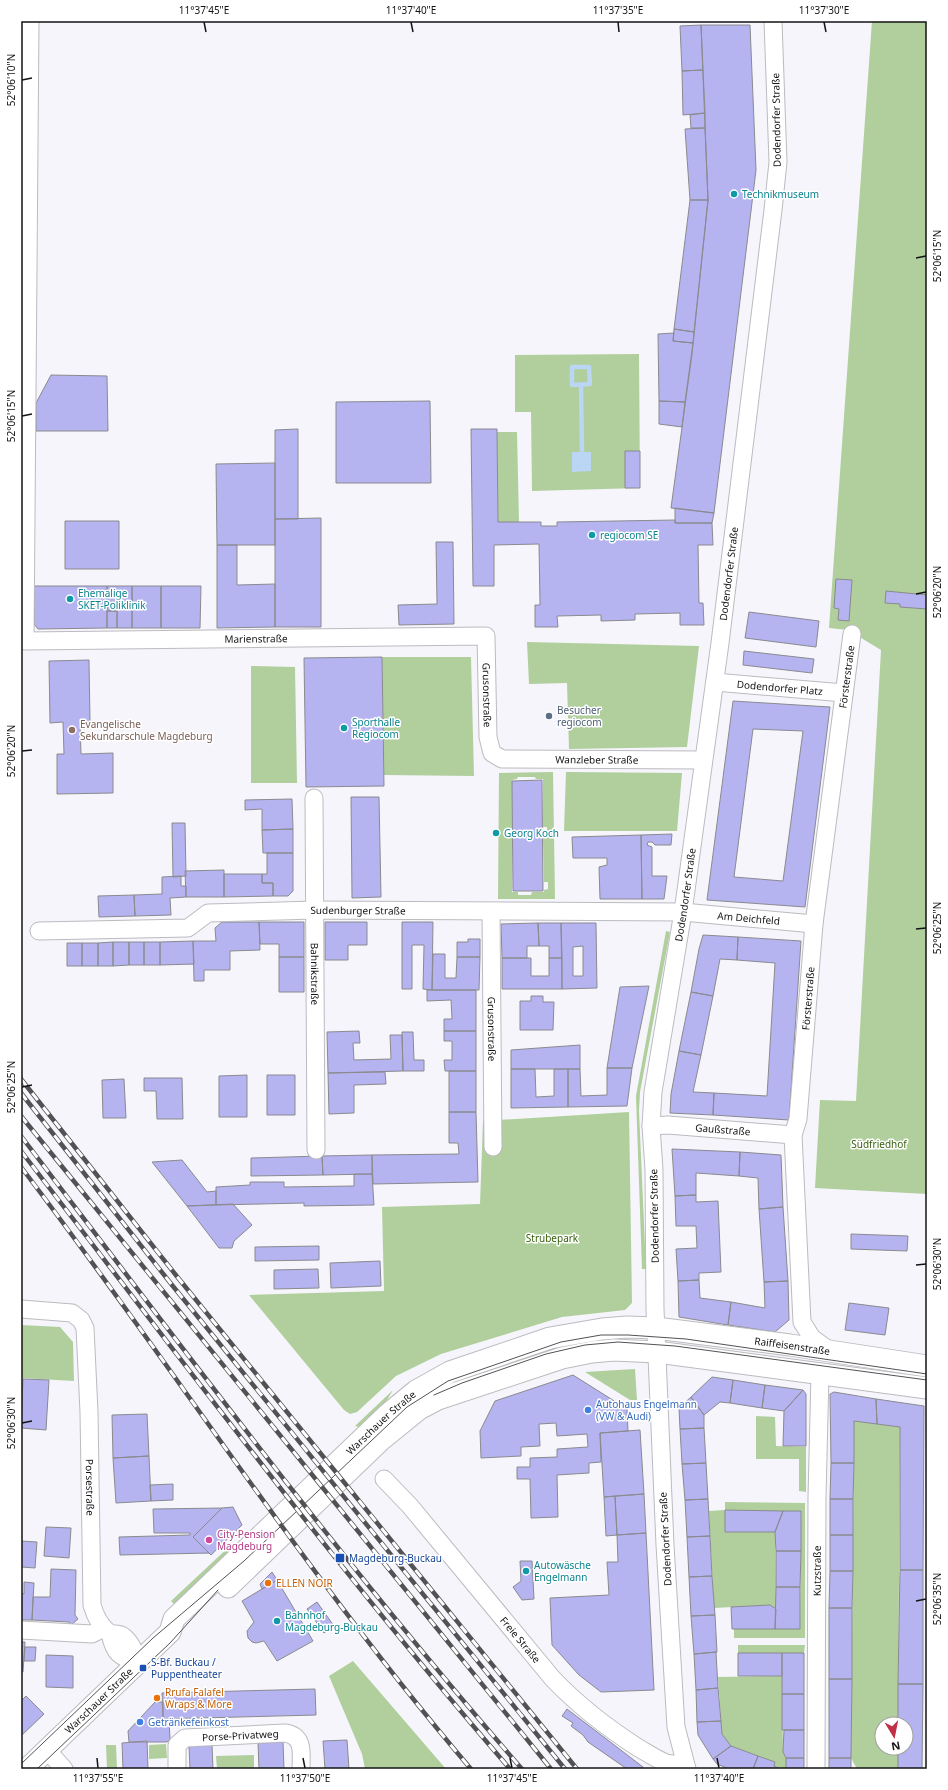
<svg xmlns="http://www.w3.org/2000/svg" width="948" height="1790" viewBox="0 0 948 1790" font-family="'Noto Sans',sans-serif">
<rect width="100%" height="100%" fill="#f5f5fb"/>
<path fill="#b0cf9c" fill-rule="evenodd" d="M872 21H927V1194L815 1188 820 1100 856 1101 881 650 848 630 829 628Z
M639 354 640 488 532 491 531 412H515V355Z
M497 432H517L519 522H498Z
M527 642 699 646 687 747 569 749 567 683 529 684Z
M382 657H471L474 776 384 775Z
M251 666 295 667 297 783H251Z
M553 772 555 899H498L499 773ZM518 777H535L536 779H543V827H547V835L543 836 544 882H548V889L544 890V892H532L531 895H518V892H512V780L517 779Z
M566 772 682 773 677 831H564Z
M666 931 670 932 640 1092 639 1111 646 1269H642L636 1096Z
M629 1112 632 1303 625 1310 562 1317 441 1354 396 1376 357 1412 350 1414 344 1410 249 1295 384 1291 382 1207 480 1204 483 1121Z
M21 1325 60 1327 73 1342 74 1381 21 1378Z
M635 1369 637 1400H630L585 1372Z
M393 1390 387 1400 359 1427 355 1426Z
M756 1416 775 1417 776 1446 806 1447V1492L799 1491V1459H756Z
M854 1421 900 1427 898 1724H882V1748H898V1769H857L851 1758Z
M725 1502 805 1503V1638H734V1629H800L801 1511H725V1532H775L776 1609 770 1605 714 1608 709 1511 725 1510Z
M232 1544 234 1547 174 1604 171 1601Z
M738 1645H805L804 1653H738Z
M353 1661 446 1769H365L362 1754 329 1676Z
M782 1676 783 1752 786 1758V1769L774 1766 775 1762 731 1746 722 1734 718 1677Z
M166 1744 167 1758 149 1759V1745Z
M106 1745H116L117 1769H107Z
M254 1755V1769H217L216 1756Z"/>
<path fill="#bbd5f4" d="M572 452H591V471L572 472Z"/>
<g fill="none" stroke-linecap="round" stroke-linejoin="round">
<path stroke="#bbd5f4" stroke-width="4.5" d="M572 367H589L590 384 572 385Z
M581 385 582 452"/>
</g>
<path fill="#b5b3f0" stroke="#8a8a8f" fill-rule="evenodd" d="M701 25H750L756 170 714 513 671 508 692 354 708 200Z
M701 25 703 70 682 71 680 26Z
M703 70 705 113 683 115 682 71Z
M705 113V128H691L690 115Z
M705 128 708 200H690L685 129Z
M690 200H708L694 332 674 329Z
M674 329 694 332 693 343 673 341Z
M674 333 673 341 693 343 685 402 659 401 658 334Z
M51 375 107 376 108 431H36V403Z
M430 401 431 483H336V402Z
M659 401 685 402 682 427 659 424Z
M298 429V519H275V430Z
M471 429H497L498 522H541V526H557V522L675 520V523H712L713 545H698L699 603H703L704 625H680V613L635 614V620L601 621V615L557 616 558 627H535V605H540L539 544 494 545V586H473Z
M625 451H640V488H625Z
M275 463V545H217L216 464Z
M675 508 714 513 712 523H675Z
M321 518V627H275V519Z
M65 521H119V569H65Z
M436 542H453L454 624 399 625 398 605 437 604Z
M217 545H237V585L275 584V627L217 628Z
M836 579 852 580 849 621 838 620 839 609 834 608Z
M34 586H107V628L38 629 34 624Z
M107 586H132V628H117V611H107Z
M132 586H161V628H132Z
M161 586H201L200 628H161Z
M886 591 927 595V609L900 607V604L885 603Z
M107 611H117V628H107Z
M749 612 819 621 816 647 745 638Z
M744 651 814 659 812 673 743 665Z
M382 657 384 786 306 787 304 658Z
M89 660 90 722H80L81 754 113 753V793L57 794V754H64L63 722 50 723 49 661Z
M733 701 830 707 805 907 707 900ZM753 729 803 731 783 881 734 877Z
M542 780 543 891H513L512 781Z
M351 797H379L381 897 352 898Z
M292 799 293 829 262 830V809L245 810V800Z
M172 823H185L186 876 173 877Z
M293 829V853H263L262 830Z
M672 834 671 845H655L652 842H648L647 845 652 847V876H667L664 899H642L641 835Z
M641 835 642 899H600L599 867 607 865V858H573L572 837Z
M267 853H293V891L288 896H273V883H262V874H267Z
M224 870V897H186L185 871Z
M224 874H262V883H273V896L224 897Z
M181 876V886H186V897L170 898 171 915 135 916 134 895 162 894V877Z
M134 895 135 916 99 917 98 896Z
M222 922H259L260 950 230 951V970H204V981H194L193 941H216L215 928Z
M259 922H304V957H279V944H260Z
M325 922H367V945H348V960H325Z
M402 922H433L432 990 423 989 424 945H412V989H402Z
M538 923H561L562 958H549V946H539Z
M538 923 539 946H527V958H502L501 924Z
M561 923H596L597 988 562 989ZM583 946V976H573V947Z
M703 935 738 937 737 960 720 959 713 996 691 992 699 949Z
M738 937 801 941 789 1120 713 1115 714 1093 767 1096 775 963 737 960Z
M468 939H480V957H457V942H468Z
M193 941 194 964 160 965V942Z
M113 942H129V965L113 966Z
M113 942V966H98V943Z
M129 942H144V965H129Z
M144 942H160V965H144Z
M67 943H82V966H67Z
M82 943H98V966H82Z
M433 954H445V978H456L457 957H480L479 990H432Z
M279 957H304V992H279Z
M502 958H531V976H549V958H562V989H502Z
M649 986 632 1068H607L620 987Z
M427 990H476V1031H444V1019H452L451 1000 427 1001Z
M691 992 713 996 701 1055 679 1051Z
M531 996H543V1002H554L553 1030H520V1001H531Z
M359 1031 360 1043H353L354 1060 391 1059 390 1035H402L403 1071 328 1073 327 1032Z
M444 1031H476V1071H445L444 1060H452V1041H444Z
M402 1032H413L414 1060H424V1071H403Z
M580 1045V1069H511V1050Z
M679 1051 701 1055 693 1092 714 1093 713 1115 670 1113 671 1094Z
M607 1068H632L627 1106 568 1107V1069H580L581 1096 607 1095Z
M511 1069H535L536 1097 554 1096V1069H568V1107L511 1108Z
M449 1071H476V1112H449Z
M385 1072 386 1084 354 1085V1113L329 1114 328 1073Z
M247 1075V1117H219V1076Z
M267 1075H295V1115H267Z
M144 1078H182L183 1119H157L156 1091H144Z
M124 1079 126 1118H103L102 1080Z
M449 1112H476L478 1182 373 1184 372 1155 459 1154 458 1143H449Z
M672 1149 740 1152 739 1176 696 1173V1195L675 1196Z
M740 1152 781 1155 783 1207 759 1209 758 1178 739 1176Z
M372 1155V1174L323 1175 322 1156Z
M322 1156 323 1175 251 1176V1158Z
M182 1160 207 1192 216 1191V1205L187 1206 152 1162Z
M354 1174H372L374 1205 304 1206V1203L216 1205V1187L250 1185V1182H284V1187L354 1186Z
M696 1195V1202L718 1201 721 1272 699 1273V1280L678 1281 676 1249 697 1248 696 1226H676L675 1196Z
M233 1204 252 1225 234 1241 232 1248H219L187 1206Z
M783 1207 788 1281 764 1282 759 1209Z
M851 1234 908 1236 907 1251 851 1249Z
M319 1246V1260L255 1261V1247Z
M380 1261 381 1286 331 1288 330 1263Z
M318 1269 319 1288 274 1289V1270Z
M699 1280 700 1298 731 1302 728 1325 679 1317 678 1281Z
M788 1281 789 1320 775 1332 728 1325 731 1302 765 1308 764 1282Z
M849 1303 889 1308 885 1335 845 1330Z
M573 1375 627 1409 628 1431 600 1433 601 1462 589 1463V1473L557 1475 558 1517 531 1518 530 1479H517V1467H530V1458L557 1457V1449L588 1447 587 1434 557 1436 556 1423 539 1424 540 1446 521 1447V1456L481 1458 480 1431 495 1401Z
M712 1377 733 1380 730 1403 720 1402 704 1415 691 1397Z
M23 1379 49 1380 46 1430 21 1428Z
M733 1380 765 1385 762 1408 730 1403Z
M765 1385 803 1390 784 1411 762 1408Z
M803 1390 806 1394V1446H783L784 1411Z
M834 1392 876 1399 877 1424 854 1421V1463H831L830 1394Z
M691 1397 704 1415V1428L680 1429 679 1408Z
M876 1399 924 1406 923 1570H900V1427L877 1424Z
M147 1414 149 1456 113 1458 112 1415Z
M704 1428 706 1463 682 1464 680 1429Z
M640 1430 644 1494 604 1497 600 1433Z
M149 1456 151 1501 116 1503 113 1458Z
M706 1463 708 1499 685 1500 682 1464Z
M831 1463H854L853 1499H830Z
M173 1484V1500L151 1501 150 1485Z
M644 1494 646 1533 617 1535 615 1496Z
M615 1496 617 1535 606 1536 604 1497Z
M708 1499 710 1536 687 1537 685 1500Z
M830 1499H853V1535H830Z
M233 1507 242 1525 211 1555 193 1537 222 1508Z
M222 1508 193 1537 209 1553 120 1555 119 1537 190 1535V1533H154L153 1509Z
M725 1510 783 1511 775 1532H725Z
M783 1511H801V1551H776L775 1532Z
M46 1527 71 1528 69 1558 44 1556Z
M646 1533 654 1690 601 1692 579 1675 552 1645 550 1598 609 1595 607 1562H618L617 1535Z
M830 1535H853V1571H830Z
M710 1536 712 1576 689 1577 687 1537Z
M21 1541 37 1542 35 1568 21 1567Z
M776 1551H801L800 1587H776Z
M520 1561H532L534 1599 522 1600 513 1587 521 1581Z
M51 1569 76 1570 75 1615 78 1619 71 1625 69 1622 32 1620 33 1597H50Z
M900 1570H923V1684H898Z
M830 1571H853L852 1608H829Z
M272 1572 277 1580 262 1589 260 1584Z
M712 1576 715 1615 691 1616 689 1577Z
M277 1580 313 1641 277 1661 264 1641 256 1643 252 1642 248 1638 247 1631 254 1622 242 1601Z
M24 1582 34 1583 32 1620H21V1593L24 1594Z
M776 1587H800V1629H775Z
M317 1602 334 1626 324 1633 307 1609Z
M770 1605 776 1609 775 1629H732L731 1607Z
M829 1608H852V1679H829Z
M715 1615 717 1652 694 1654 691 1616Z
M21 1642H25L23 1672H21Z
M25 1647H36L35 1661H24Z
M716 1652 718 1688 696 1690 694 1654Z
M738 1653H782V1676H738Z
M782 1653H804V1694H782Z
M46 1655 73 1656V1688L46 1687Z
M829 1679H852L851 1758H829Z
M898 1684H923L922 1769H898V1748H906V1724H898Z
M718 1688 721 1721 697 1722 696 1690Z
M315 1689 316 1715 163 1719 162 1693Z
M782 1694H804V1730H782Z
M26 1696 44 1714 21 1736V1701Z
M155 1702H163V1719H169L170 1739 167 1742H129L128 1731Z
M567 1709 643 1767 642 1769H627L588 1742 583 1735 571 1726 573 1723 562 1716Z
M721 1721 722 1734 731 1746 713 1759 698 1735 697 1722Z
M784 1730H804V1758H786L783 1752Z
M347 1740 349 1769H325L323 1741Z
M147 1741 148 1769H123L122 1743Z
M283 1742 284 1769H259L258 1743Z
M212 1745 213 1769H190L189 1746Z
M731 1746 758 1756 753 1769H729L717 1764 713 1759Z
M758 1756 775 1762 774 1766 781 1769H753Z
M786 1758H804V1769H786Z
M829 1758H851V1769H829Z"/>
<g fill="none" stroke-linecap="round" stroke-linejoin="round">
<defs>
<g id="minor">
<path id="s1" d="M30 21 25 641 486 636 488 737 492 753 502 759 703 760"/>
<path id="s2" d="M715 682 844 693"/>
<path id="s3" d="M314 798 316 1150"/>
<path id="s4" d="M491 912 493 1147"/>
<path id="s5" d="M39 931 188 928 208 913 315 910 683 912 814 924"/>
<path id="s6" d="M651 1126 668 1125 793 1135"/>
<path id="s7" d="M21 1309 72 1313 81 1320 85 1328 89 1412 92 1605C95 1615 99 1625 108 1632 112 1635 119 1633 123 1636 132 1643 135 1653 138 1663"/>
<path id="s8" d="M830 1351 812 1338 802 1322 793 1135 798 1119 814 924 852 634"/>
<path id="s9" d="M384 1479 410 1506 553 1679C578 1705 606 1727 637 1747 646 1752 656 1759 666 1763 673 1765 678 1764 684 1762"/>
<path d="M21 1630 92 1634 104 1628"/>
<path d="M110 1633C114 1654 119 1656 138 1663"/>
<path d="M47 1750 64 1769"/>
<path id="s10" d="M177 1769V1745L185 1738 285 1733C305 1736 301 1754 301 1769"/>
<path id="s11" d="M687 1769 676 1727 665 1545 655 1309 654 1170 651 1126 653 1092 683 912 720 643 773 210 778 162 773 21"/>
<path id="s12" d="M816 1769 817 1497 820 1374"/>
</g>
<g id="major">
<path d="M228 1587 382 1439 419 1409 438 1399 562 1358 592 1352 614 1350 657 1352 927 1388"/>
<path id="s13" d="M27 1769 170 1632 174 1619 196 1598 388 1414 416 1391 450 1372 550 1338 602 1329 627 1327 656 1328 790 1345 927 1366"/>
</g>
</defs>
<use href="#minor" stroke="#bbbbc0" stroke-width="19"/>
<use href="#major" stroke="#bbbbc0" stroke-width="23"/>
<use href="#minor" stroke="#fff" stroke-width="17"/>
<use href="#major" stroke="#fff" stroke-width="21"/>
<path stroke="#525255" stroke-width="1" d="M434 1395 462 1383 546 1354 585 1345 618 1342 675 1346 927 1380
M21 1764 153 1638 244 1561 407 1407 448 1381 561 1342 601 1335H628L686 1339 927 1374
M37 1769 170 1643 218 1590"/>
<defs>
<path id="rail" d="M21 1079 179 1279 577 1769
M21 1093 172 1285 565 1769
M21 1116 551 1769
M21 1136C184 1350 345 1566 522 1769
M21 1151C181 1359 338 1570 510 1769
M21 1167C173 1366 308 1578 471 1769"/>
</defs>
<use href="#rail" stroke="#525255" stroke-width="4.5"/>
<use href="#rail" stroke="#fff" stroke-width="3" stroke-dasharray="9" stroke-linecap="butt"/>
</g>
<path fill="none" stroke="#131315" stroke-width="1.5" d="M204 22 206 32M411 22 413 32M618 22 619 32M824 22 826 32M22 80 32 78M916 258 926 256M22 416 32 414M916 594 926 592M22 751 32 750M916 929 926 928M22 1087 32 1085M916 1265 926 1264M22 1423 32 1421M916 1601 926 1599M97 1758 98 1768M303 1758 305 1768M510 1758 512 1768M717 1758 719 1768"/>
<g fill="#0f9aa8" stroke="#fff" stroke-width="1.5">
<circle cx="734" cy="194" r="4"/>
<circle cx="592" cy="535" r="4"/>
<circle cx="70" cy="599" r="4"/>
<circle cx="344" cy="728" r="4"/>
<circle cx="496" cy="833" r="4"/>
<circle cx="526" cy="1571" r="4"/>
<circle cx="277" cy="1621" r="4"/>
</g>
<circle fill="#5c6f8a" stroke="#fff" stroke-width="1.5" cx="549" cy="716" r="4"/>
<circle fill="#8d6e63" stroke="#fff" stroke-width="1.5" cx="72" cy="730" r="4"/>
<g fill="#3f7fe0" stroke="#fff" stroke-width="1.5">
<circle cx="588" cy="1410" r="4"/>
<circle cx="140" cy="1722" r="4"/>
</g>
<circle fill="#d1479c" stroke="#fff" stroke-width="1.5" cx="209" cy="1540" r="4"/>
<g fill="#1a4fb4" stroke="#fff" stroke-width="1.5">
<rect x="335" y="1553" width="10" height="10" rx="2"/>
<rect x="139" y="1664" width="8" height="8" rx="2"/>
</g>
<g fill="#e8710a" stroke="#fff" stroke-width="1.5">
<circle cx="268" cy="1583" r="4"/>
<circle cx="157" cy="1698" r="4"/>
</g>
<g text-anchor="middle" stroke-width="3" stroke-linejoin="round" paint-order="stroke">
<g font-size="10" fill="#131315" stroke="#fff">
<text transform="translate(776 120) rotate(-91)" y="4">Dodendorfer Straße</text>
<text dy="4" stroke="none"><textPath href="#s11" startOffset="1203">Dodendorfer Straße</textPath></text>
<text dy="4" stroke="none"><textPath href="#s1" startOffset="851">Marienstraße</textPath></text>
<text dy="4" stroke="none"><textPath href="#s8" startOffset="690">Försterstraße</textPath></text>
<text dy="4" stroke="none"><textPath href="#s2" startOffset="65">Dodendorfer Platz</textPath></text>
<text dy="4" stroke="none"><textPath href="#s1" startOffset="1140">Grusonstraße</textPath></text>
<text dy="4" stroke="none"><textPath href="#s1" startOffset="1305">Wanzleber Straße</textPath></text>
<text dy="4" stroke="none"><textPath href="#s11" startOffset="879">Dodendorfer Straße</textPath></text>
<text dy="4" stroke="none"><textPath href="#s5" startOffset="324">Sudenburger Straße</textPath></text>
<text dy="4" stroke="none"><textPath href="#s5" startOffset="715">Am Deichfeld</textPath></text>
<text dy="4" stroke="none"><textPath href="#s3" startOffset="176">Bahnikstraße</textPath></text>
<text dy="4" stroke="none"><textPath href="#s8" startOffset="366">Försterstraße</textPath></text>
<text dy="4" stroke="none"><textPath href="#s4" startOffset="117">Grusonstraße</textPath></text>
<text dy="4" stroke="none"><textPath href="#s6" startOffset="72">Gaußstraße</textPath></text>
<text transform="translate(654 1216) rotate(-91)" y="4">Dodendorfer Straße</text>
<text dy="4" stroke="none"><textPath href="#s13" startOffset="933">Raiffeisenstraße</textPath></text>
<text dy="4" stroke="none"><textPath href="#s13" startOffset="497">Warschauer Straße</textPath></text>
<text dy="4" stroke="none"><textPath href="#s7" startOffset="231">Porsestraße</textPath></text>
<text transform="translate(665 1539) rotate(-93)" y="4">Dodendorfer Straße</text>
<text dy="4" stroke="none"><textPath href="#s12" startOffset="198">Kutzstraße</textPath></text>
<text dy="4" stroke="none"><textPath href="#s9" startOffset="211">Freie Straße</textPath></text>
<text dy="4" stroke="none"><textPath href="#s13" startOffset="99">Warschauer Straße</textPath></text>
<text dy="4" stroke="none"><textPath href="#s10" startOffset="90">Porse-Privatweg</textPath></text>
</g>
<g font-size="10" fill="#0d838f" stroke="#fff" text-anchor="start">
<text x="742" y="198">Technikmuseum</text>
<text x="600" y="539">regiocom SE</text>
<text x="78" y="597">Ehemalige<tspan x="78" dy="12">SKET-Poliklinik</tspan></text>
<text x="352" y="726">Sporthalle<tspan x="352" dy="12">Regiocom</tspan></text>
<text x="504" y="837">Georg Koch</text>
<text x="534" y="1569">Autowäsche<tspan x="534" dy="12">Engelmann</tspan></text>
<text x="285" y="1619">Bahnhof<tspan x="285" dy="12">Magdeburg-Buckau</tspan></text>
</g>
<g font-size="10" fill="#4e5e75" stroke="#fff" text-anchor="start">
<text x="557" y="714">Besucher<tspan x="557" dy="12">regiocom</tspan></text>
</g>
<g font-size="10" fill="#785e54" stroke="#fff" text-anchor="start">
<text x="80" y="728">Evangelische<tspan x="80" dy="12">Sekundarschule Magdeburg</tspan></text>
</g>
<g font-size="10" fill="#355e0a" stroke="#fff">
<text x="879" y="1148">Südfriedhof</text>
<text x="552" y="1242">Strubepark</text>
</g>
<g font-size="10" fill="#366cbe" stroke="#fff" text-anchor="start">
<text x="596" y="1408">Autohaus Engelmann<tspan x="596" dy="12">(VW &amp; Audi)</tspan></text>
<text x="148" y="1726">Getränkefeinkost</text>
</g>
<g font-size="10" fill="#b23c85" stroke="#fff" text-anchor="start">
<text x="217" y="1538">City-Pension<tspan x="217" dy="12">Magdeburg</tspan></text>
</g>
<g font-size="10" fill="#164399" stroke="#fff" text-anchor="start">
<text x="349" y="1562">Magdeburg-Buckau</text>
<text x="151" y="1666">S-Bf. Buckau /<tspan x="151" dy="12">Puppentheater</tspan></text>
</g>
<g font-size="10" fill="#c56008" stroke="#fff" text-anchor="start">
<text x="276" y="1587">ELLEN NOIR</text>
<text x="165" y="1696">Rrufa Falafel<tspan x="165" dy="12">Wraps &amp; More</tspan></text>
</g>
</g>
<rect width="948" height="1790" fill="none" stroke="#ffffff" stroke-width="44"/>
<g transform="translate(894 1736) rotate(170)"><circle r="19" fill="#ffffff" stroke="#a1a1a1"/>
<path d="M0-3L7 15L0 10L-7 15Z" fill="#c02f45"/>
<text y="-6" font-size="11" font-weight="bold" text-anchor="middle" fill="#131315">N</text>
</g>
<rect x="22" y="22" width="904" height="1746" fill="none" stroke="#131315" stroke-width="1.5"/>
<g font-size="10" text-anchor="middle" fill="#131315">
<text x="204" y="14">11°37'45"E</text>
<text x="411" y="14">11°37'40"E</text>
<text x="618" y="14">11°37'35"E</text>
<text x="824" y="14">11°37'30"E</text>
<text transform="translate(11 80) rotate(-90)" y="4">52°06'10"N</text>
<text transform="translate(937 256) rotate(-90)" y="4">52°06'15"N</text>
<text transform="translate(11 416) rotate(-90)" y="4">52°06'15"N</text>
<text transform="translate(937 592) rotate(-90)" y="4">52°06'20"N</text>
<text transform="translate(11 751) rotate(-90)" y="4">52°06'20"N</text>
<text transform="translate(937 928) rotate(-90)" y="4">52°06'25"N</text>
<text transform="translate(11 1087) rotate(-90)" y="4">52°06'25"N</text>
<text transform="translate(937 1264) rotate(-90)" y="4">52°06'30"N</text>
<text transform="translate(11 1423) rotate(-90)" y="4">52°06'30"N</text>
<text transform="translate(937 1599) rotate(-90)" y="4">52°06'35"N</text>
<text x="98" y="1782">11°37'55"E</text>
<text x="305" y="1782">11°37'50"E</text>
<text x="512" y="1782">11°37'45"E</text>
<text x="719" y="1782">11°37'40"E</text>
</g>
</svg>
